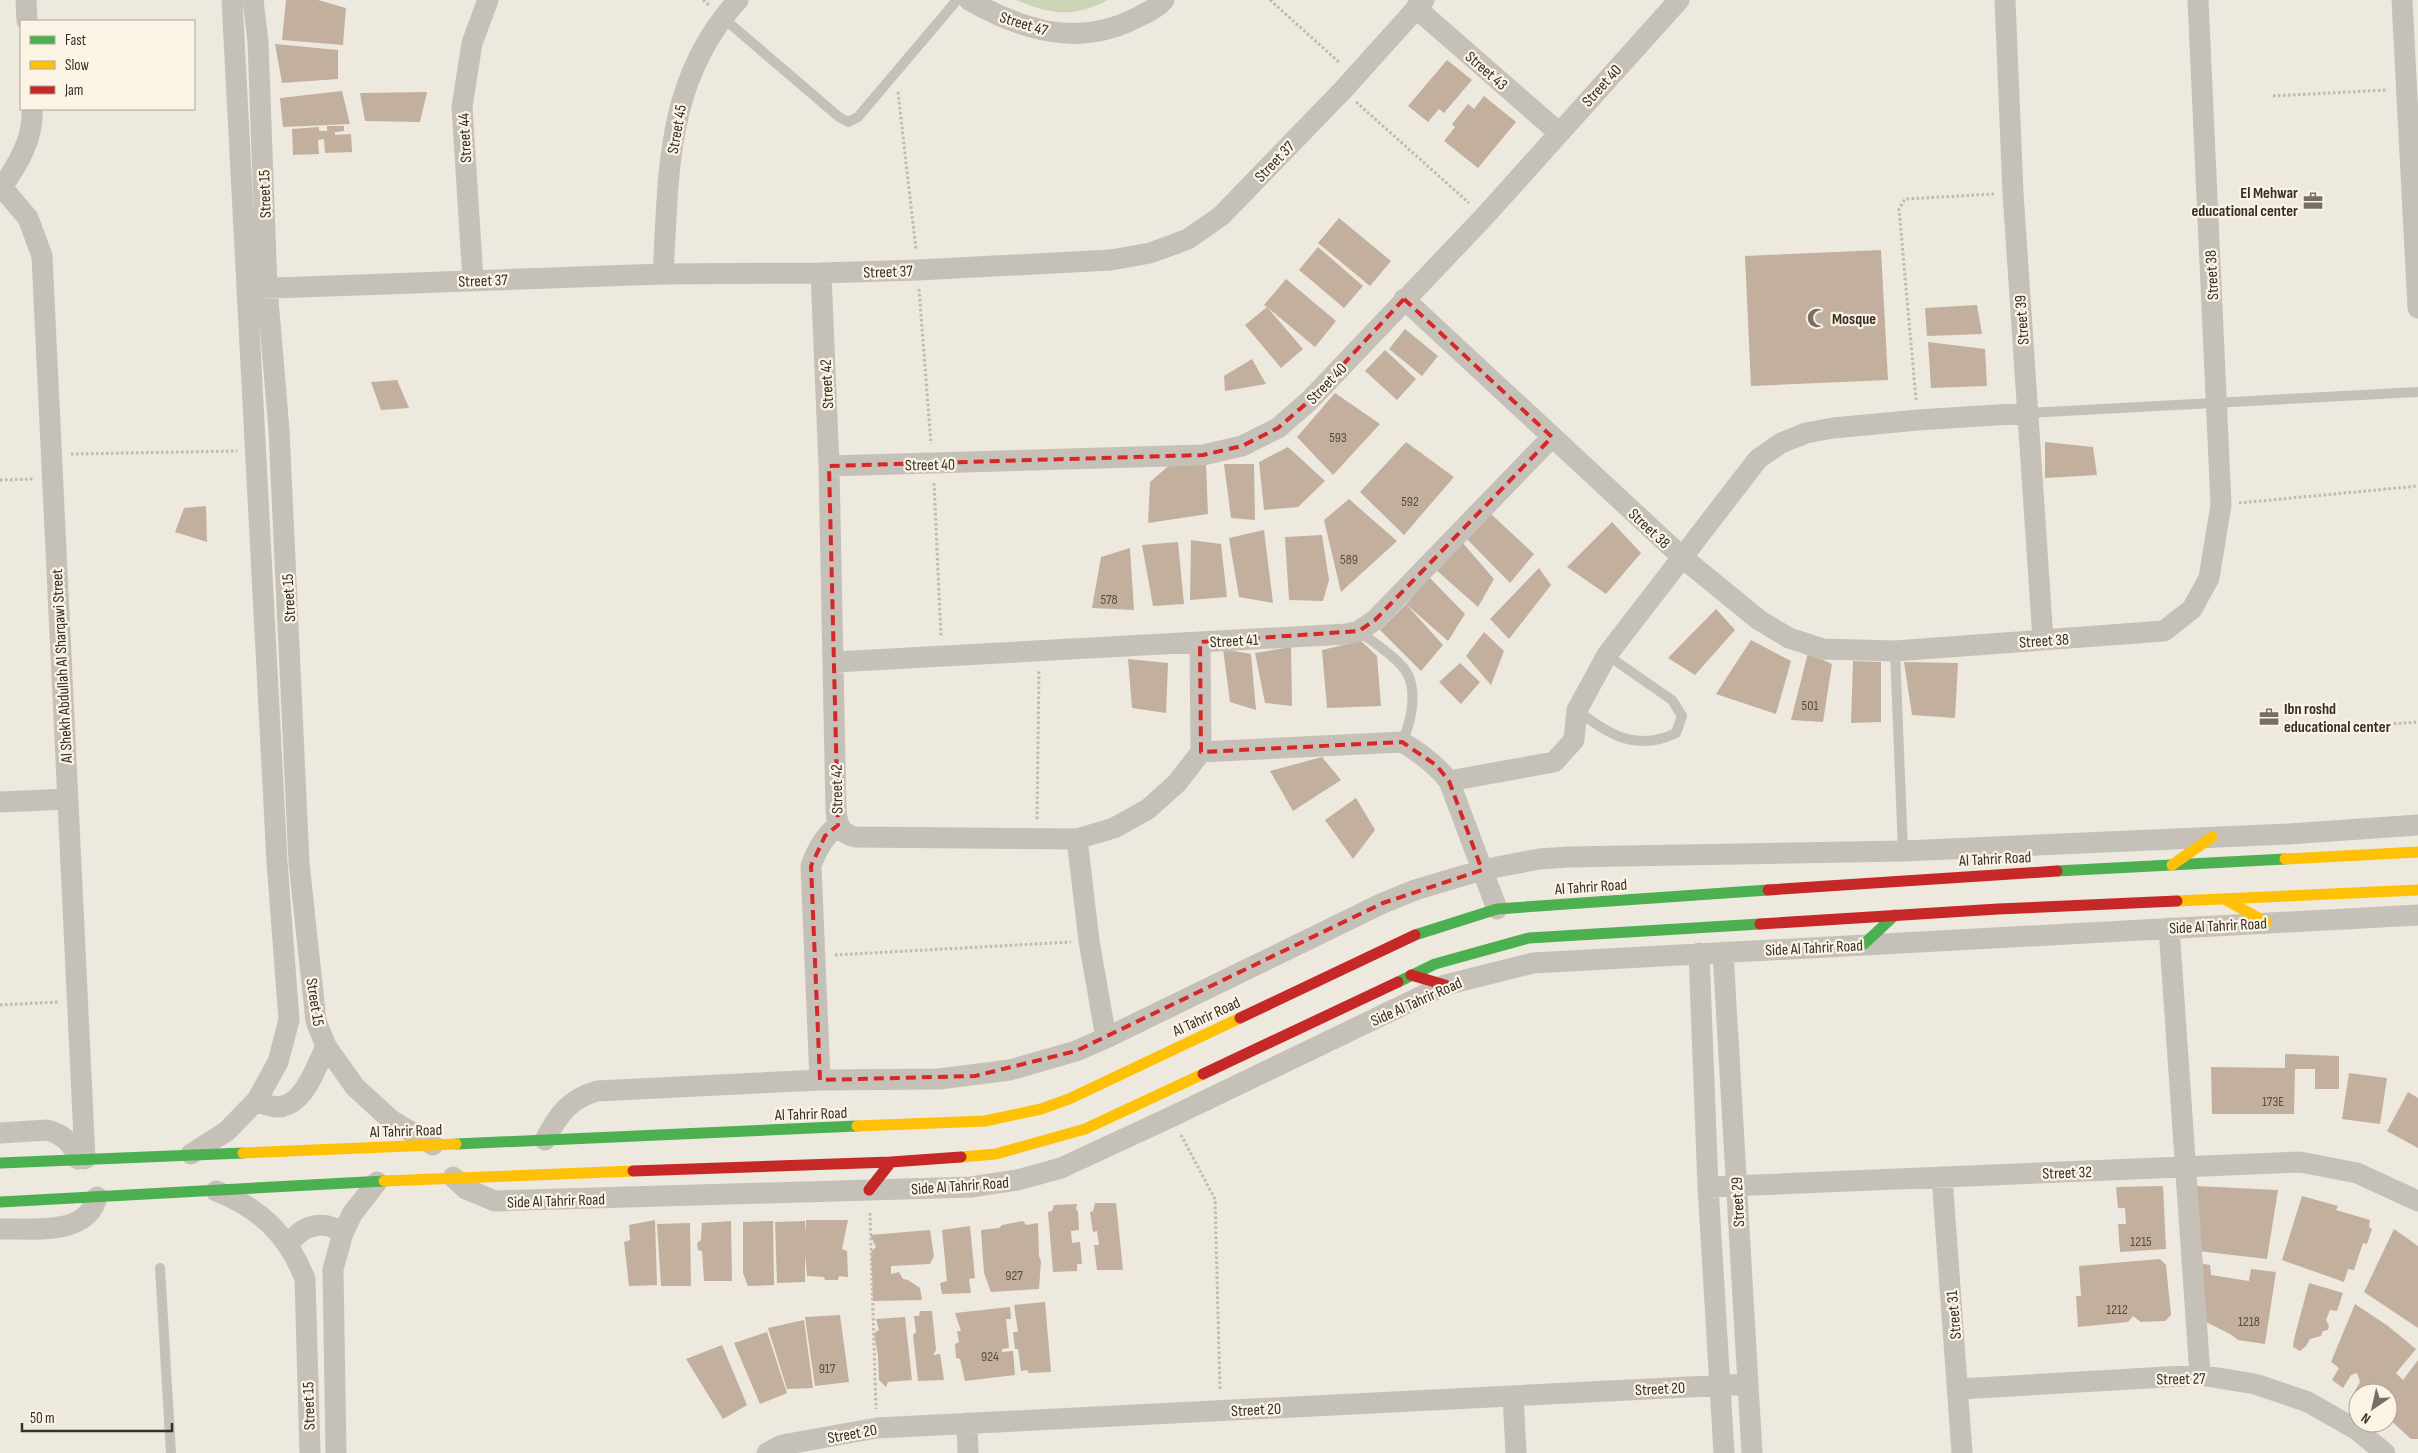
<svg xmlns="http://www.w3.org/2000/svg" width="2418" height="1453" viewBox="0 0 2418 1453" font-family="'Sofia Sans Condensed',sans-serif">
<rect width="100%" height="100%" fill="#eee9de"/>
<path fill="#cbd5b6" d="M1016 0H1108C1072 18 1053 15 1016 0Z"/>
<path fill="#c3af9e" d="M286 0H318L346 8 343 45 282 40Z
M275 44 338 50V79L282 83Z
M1447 60 1472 80 1444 113 1439 109 1428 122 1408 106Z
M342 91 350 124 283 127 280 98Z
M427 92 420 122 365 121 360 93Z
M1484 96 1516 122 1478 168 1444 141 1455 127 1452 124 1468 104 1474 109Z
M327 126H344V131L335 132V135L351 134 352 152 325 153 324 139 318 140 319 154 293 155 292 129 319 127V131H327Z
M1339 218 1391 261 1370 286 1318 243Z
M1318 247 1363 286 1344 308 1299 270Z
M1881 250 1888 380 1751 386 1745 256Z
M1286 279 1336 321 1315 347 1267 307 1303 349 1281 368 1245 325 1267 307 1264 305Z
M1977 305 1982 334 1927 336 1925 308Z
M1405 329 1438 356 1422 376 1389 349Z
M1928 342 1985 349 1987 386 1931 388Z
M1385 350 1416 379 1397 400 1365 371Z
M1252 359 1266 384 1225 391 1224 376Z
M397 380 409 408 381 410 371 382Z
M1335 393 1380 424 1333 475 1297 437Z
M1406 442 1454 477 1404 535 1360 492Z
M2045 442 2093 447 2097 475 2045 478Z
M1288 447 1325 481 1298 507 1264 510 1259 462Z
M1174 461 1206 464 1208 514 1148 523 1150 482Z
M1224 464H1254L1255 520 1231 518Z
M1349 499 1397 541 1341 592 1324 520Z
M206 506 207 542 175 532 184 508Z
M1491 514 1534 554 1510 583 1466 538Z
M1612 522 1641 553 1606 594 1567 567Z
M1264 530 1273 603 1239 597 1229 538Z
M1322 535 1329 580 1323 601 1289 600 1285 537Z
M1191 540 1221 544 1227 597 1190 600Z
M1178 542 1184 604 1153 606 1142 545Z
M1462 542 1494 579 1478 607 1435 569Z
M1130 548 1134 610 1092 608 1101 557Z
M1539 568 1551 585 1509 639 1490 619Z
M1429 577 1465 614 1448 641 1406 604Z
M1406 604 1443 645 1421 671 1380 630Z
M1716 609 1735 630 1695 675 1668 658Z
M1484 632 1504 651 1491 685 1466 656Z
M1751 640 1791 661 1776 714 1716 694Z
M1361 641 1377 656 1381 706 1327 708 1322 650Z
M1291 647 1292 706 1265 703 1255 653Z
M1223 649 1251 654 1256 710 1230 702Z
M1808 653 1832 664 1823 722 1791 720Z
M1128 659 1168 663 1166 713 1132 708Z
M1853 661 1881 662V722L1851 723Z
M1904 662 1958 663 1955 718 1912 715Z
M1460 663 1480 682 1461 704 1439 682Z
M1322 757 1341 780 1293 811 1270 771Z
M1356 798 1375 830 1353 859 1325 820Z
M2285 1054 2339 1056V1089H2315V1069H2295L2294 1114H2212L2211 1067 2285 1068Z
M2349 1073 2387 1078 2380 1124 2342 1119Z
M2408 1092 2418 1098V1148L2387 1131Z
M2163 1186 2166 1249 2120 1252 2118 1224H2126L2125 1208H2118L2116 1187Z
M2195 1186 2278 1190 2267 1259 2198 1251Z
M2302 1196 2338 1206 2336 1210 2370 1220 2369 1227 2372 1229 2367 1244 2363 1243 2354 1270 2348 1269 2344 1282 2282 1260Z
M1095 1203H1116L1123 1270H1097L1094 1245H1099L1097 1231 1093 1232 1090 1212 1093 1211Z
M1077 1204 1076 1209 1078 1212 1079 1230 1071 1231 1072 1243 1080 1242 1082 1264H1077V1271L1053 1272 1048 1212 1052 1211 1054 1205Z
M655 1220 657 1285 629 1286 624 1242 630 1240 629 1225Z
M806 1220H848L842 1249 847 1251 848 1277 839 1276 838 1280H825L824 1277 807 1276 805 1254V1282L777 1283 775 1222 805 1221 806 1235Z
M731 1221 732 1281H704L702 1251 698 1250 697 1243 701 1240 702 1223Z
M773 1221 774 1285 748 1286 743 1273V1222Z
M1023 1221 1026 1225 1038 1223 1039 1256 1041 1261 1039 1289 991 1292 984 1273 981 1230 999 1228 1002 1225Z
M690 1223 691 1286H661L657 1224Z
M970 1226 975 1278 969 1279 971 1293 942 1294 940 1283 947 1281 942 1230Z
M2394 1229 2418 1246V1328L2364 1292Z
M930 1230 934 1256 930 1264 891 1266V1274L899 1272 903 1279 908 1280 920 1288 922 1300 873 1301 871 1252 876 1247 870 1235Z
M2160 1259 2166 1265 2171 1315 2165 1321 2141 1322 2133 1316 2128 1322 2078 1327 2076 1296H2081L2079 1266Z
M2199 1263 2210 1265 2211 1275 2249 1281 2251 1269 2276 1272 2265 1344 2238 1340 2230 1334 2202 1320Z
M2309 1283 2343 1293 2337 1311 2330 1310 2326 1320 2329 1326 2328 1330 2323 1331 2321 1336 2310 1339 2306 1346 2300 1351 2293 1347 2294 1339Z
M1045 1302 1051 1372 1029 1373 1027 1370 1021 1371 1018 1349H1015L1013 1332H1018L1014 1305Z
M2355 1304 2388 1326 2416 1349 2396 1373 2403 1380 2418 1360V1439H2411L2388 1418V1393H2358V1397L2353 1394 2360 1382 2357 1373 2351 1375 2343 1388 2332 1380 2339 1368 2331 1362Z
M1010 1307 1011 1319H1006L1009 1348 1002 1349V1352L1013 1351 1015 1375 965 1381 960 1359 956 1358 955 1344 959 1342 957 1331H961L955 1313Z
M920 1311H932L936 1350 933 1355 940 1354 944 1380 918 1381 913 1335 916 1332 914 1316H919Z
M840 1315 849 1382 815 1386 805 1317Z
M905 1317 912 1380 888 1382 886 1387 879 1380 878 1356 874 1333 879 1330 876 1319Z
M804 1320 813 1388 787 1389 768 1328Z
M767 1332 787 1393 760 1404 734 1343Z
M722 1345 747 1405 723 1419 686 1359Z"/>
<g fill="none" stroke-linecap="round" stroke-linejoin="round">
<path stroke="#bfb9b0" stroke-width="3" stroke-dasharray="2.5 2.5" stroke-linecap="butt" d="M703 0 710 6
M1270 0 1340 63
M898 92 916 250
M2273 96 2387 90
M1356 102 1469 203
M919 289 931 444
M1916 400 1899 209 1905 199 1994 194
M71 454 237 451
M0 480 34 479
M934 483 941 637
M2239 503 2418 486
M2324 729 2418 722
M1037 819 1039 671
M835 955 1071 942
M0 1005 59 1002
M1181 1135 1215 1199 1220 1390
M870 1213 876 1409"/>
<path stroke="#c6c1b8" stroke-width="10" d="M722 17 839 117 848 122 858 117 957 0
M2028 413 2418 392
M1359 631C1373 642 1389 652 1401 665 1420 684 1412 720 1402 742
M1895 651 1903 851
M1578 711C1609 735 1637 752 1676 733L1682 716 1672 700 1607 655
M160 1268 171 1453"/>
<path stroke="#c6c1b8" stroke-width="21" d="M26 0 27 21
M253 0 258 42 267 288 279 430 299 863 316 1021 326 1046 355 1087 391 1120 433 1145
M969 0C1022 30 1078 48 1136 18 1146 13 1156 9 1164 0
M2005 0 2013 193 2043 640
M2402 0 2418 308
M1416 8 1558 132
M0 185 28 218 42 256 85 1159
M2 187C18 164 34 138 32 109
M821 273 829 466 836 812C838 827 841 833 855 837L1077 839 1114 828 1148 809 1177 783 1201 752 1200 642
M663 274C669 173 665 80 738 0
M473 280 462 107 472 43 488 0
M248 289 663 274 821 273 918 270 1111 260 1150 253 1188 239 1221 216 1343 90 1424 0
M1404 299 1683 558 1759 620 1789 638 1823 649 1895 651 2164 631 2192 609 2209 578 2221 505 2198 0
M829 466 1203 455 1242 446 1278 428 1309 401 1484 217 1679 0
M835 662 1347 634 1359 631 1375 620 1552 437
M1201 752 1402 742C1421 753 1435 764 1449 781L1497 909
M1449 781 1554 762 1574 740 1577 710 1607 655 1758 459 1781 443 1806 433 1833 428 1918 420 2028 413
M0 802 68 799
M1077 839 1089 941 1106 1038
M2169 928 2200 1375
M1723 952 1752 1453
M1699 953 1708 1187 1724 1453
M820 1080 811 866C817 849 824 837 838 825
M257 1100C298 1125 313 1074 326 1046
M0 1133 47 1130C63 1134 73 1143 78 1159
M545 1140C558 1115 569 1099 597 1091L820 1080 939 1079 1010 1070 1076 1051 1106 1038 1383 903 1415 890 1482 870 1539 859 1568 857 1903 851 2289 834 2418 825
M191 1154 227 1131 257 1100 278 1062 289 1020 277 862 232 0
M453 1177 466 1189 495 1201 971 1187 1017 1180 1061 1168 1171 1117 1445 985 1533 963 2418 915
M1942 1177 1962 1453
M1708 1187 2300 1162 2357 1173 2418 1201
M216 1191C260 1208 288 1235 305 1279L310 1453
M0 1229C32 1228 87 1237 97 1197
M289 1245C301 1225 323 1219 343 1233
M1959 1389 2200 1375 2255 1384 2308 1402 2357 1430 2385 1453
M1513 1396 1516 1453
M967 1423 968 1453
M336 1453 333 1269 343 1233 352 1214 377 1182
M767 1453 782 1445 877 1428 1748 1384"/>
<path stroke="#4caf50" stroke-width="11" d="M2057 871 2285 859
M1415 935 1497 909 1768 890
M1864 944 1895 915
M1398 982 1435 964 1529 938 1760 924
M456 1144 857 1126
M0 1163 243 1153
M0 1202 384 1181"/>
<path stroke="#ffc107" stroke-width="11" d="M2285 859 2418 852
M2172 865 2212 837
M2224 899 2266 922
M2177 901 2418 890
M857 1126 985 1121 1041 1109 1069 1099 1240 1018
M243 1153 456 1144
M961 1157 996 1154 1085 1129 1203 1074
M384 1181 633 1171"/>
<path stroke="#c62828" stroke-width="11" d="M1768 890 2057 871
M1760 924 1998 909 2177 901
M1411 975 1445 985
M1240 1018 1415 935
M1203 1074 1398 982
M633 1171 891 1162 961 1157
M869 1190 891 1162"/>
</g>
<path fill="none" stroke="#d62828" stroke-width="4" stroke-dasharray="10 6" stroke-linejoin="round" d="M1404 299 1552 437 1375 620 1359 631 1200 642 1201 752 1402 742 1436 765 1449 781 1482 870 1383 903 1076 1051 975 1076 820 1080 811 866 825 836 838 825 829 466 1203 455 1242 446 1278 428 1309 401Z"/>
<defs>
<symbol id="office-bare" viewBox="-9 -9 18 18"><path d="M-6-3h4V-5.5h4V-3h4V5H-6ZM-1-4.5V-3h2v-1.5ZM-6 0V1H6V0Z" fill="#776f66" stroke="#fbf4e5" stroke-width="2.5" paint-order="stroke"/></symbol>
<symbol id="mosque-bare" viewBox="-9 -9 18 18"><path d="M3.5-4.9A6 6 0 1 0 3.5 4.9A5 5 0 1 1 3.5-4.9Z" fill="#776f66" stroke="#fbf4e5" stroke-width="2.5" paint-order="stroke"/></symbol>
</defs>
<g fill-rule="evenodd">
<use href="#office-bare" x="2299" y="187" width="28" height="28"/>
<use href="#mosque-bare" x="1803" y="304" width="28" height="28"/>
<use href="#office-bare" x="2255" y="703" width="28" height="28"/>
</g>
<g text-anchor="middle" stroke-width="4.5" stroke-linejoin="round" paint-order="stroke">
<g font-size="14" fill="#5a4e44">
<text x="1338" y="442">593</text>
<text x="1410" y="506">592</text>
<text x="1349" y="564">589</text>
<text x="1109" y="604">578</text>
<text x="1810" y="710">501</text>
<text x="2273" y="1106">173E</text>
<text x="2141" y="1246">1215</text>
<text x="1014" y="1280">927</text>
<text x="2117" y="1314">1212</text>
<text x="2249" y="1326">1218</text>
<text x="990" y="1361">924</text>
<text x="827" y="1373">917</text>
</g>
<g font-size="16" fill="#372e26" stroke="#fbf4e5">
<text transform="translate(1024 23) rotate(17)" y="6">Street 47</text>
<text transform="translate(1487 70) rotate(41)" y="6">Street 43</text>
<text transform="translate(1601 85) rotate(-48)" y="6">Street 40</text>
<text transform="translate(676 129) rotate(-80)" y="6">Street 45</text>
<text transform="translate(464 138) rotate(-93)" y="6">Street 44</text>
<text transform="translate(1274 161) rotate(-46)" y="6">Street 37</text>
<text transform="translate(264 194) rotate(-92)" y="6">Street 15</text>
<text transform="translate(888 271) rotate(-2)" y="6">Street 37</text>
<text transform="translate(2211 275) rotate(-93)" y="6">Street 38</text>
<text transform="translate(483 280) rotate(-2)" y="6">Street 37</text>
<text transform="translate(2021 320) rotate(-94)" y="6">Street 39</text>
<text transform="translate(1326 383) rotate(-46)" y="6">Street 40</text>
<text transform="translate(826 384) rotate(-93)" y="6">Street 42</text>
<text transform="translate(930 464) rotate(-1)" y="6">Street 40</text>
<text transform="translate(1650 528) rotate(43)" y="6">Street 38</text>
<text transform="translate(288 598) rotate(-93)" y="6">Street 15</text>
<text transform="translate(1234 640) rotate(-3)" y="6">Street 41</text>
<text transform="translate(2044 640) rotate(-4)" y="6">Street 38</text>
<text transform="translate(61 666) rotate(-93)" y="6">Al Shekh Abdullah Al Sharqawi Street</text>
<text transform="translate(836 789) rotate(-91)" y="6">Street 42</text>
<text transform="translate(1995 858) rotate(-3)" y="6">Al Tahrir Road</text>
<text transform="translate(1591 886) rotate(-4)" y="6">Al Tahrir Road</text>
<text transform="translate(2218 925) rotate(-3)" y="6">Side Al Tahrir Road</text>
<text transform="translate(1814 947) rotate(-3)" y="6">Side Al Tahrir Road</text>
<text transform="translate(1416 1001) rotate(-24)" y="6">Side Al Tahrir Road</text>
<text transform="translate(316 1002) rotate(81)" y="6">Street 15</text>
<text transform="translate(1206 1016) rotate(-25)" y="6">Al Tahrir Road</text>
<text transform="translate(811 1113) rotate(-2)" y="6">Al Tahrir Road</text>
<text transform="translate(406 1130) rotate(-2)" y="6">Al Tahrir Road</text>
<text transform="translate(2067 1172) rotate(-2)" y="6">Street 32</text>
<text transform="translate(960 1185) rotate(-4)" y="6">Side Al Tahrir Road</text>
<text transform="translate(556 1200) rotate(-2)" y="6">Side Al Tahrir Road</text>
<text transform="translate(1737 1202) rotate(-93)" y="6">Street 29</text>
<text transform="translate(1953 1315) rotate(-95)" y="6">Street 31</text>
<text transform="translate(2181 1378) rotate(-1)" y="6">Street 27</text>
<text transform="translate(1660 1388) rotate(-3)" y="6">Street 20</text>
<text transform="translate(308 1406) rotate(-92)" y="6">Street 15</text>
<text transform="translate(1256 1409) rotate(-3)" y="6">Street 20</text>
<text transform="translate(852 1433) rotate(-10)" y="6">Street 20</text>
</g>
<g font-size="16" font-weight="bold" fill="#372e26" stroke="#fbf4e5" text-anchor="start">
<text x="2298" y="198" text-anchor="end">El Mehwar<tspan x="2298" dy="18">educational center</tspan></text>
<text x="1832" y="324">Mosque</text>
<text x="2284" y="714">Ibn roshd<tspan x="2284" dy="18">educational center</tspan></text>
</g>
</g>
<rect x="20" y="20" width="175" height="90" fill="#fbf4e5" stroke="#ada599"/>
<rect x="30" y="36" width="25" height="8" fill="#4caf50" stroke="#ada599"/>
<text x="65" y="45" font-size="15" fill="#372e26">Fast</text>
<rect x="30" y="61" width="25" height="8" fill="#ffc107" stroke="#ada599"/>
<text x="65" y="70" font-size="15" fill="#372e26">Slow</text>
<rect x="30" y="86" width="25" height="8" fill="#c62828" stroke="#ada599"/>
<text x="65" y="95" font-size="15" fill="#372e26">Jam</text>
<g transform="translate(2373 1408) rotate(214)"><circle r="24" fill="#fbf4e5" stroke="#ada599"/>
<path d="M0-4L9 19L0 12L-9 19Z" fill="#776f66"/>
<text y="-8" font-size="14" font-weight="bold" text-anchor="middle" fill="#372e26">N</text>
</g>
<path d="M22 1423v8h150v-8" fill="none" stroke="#372e26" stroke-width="2.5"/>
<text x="30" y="1423" font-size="15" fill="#372e26" stroke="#fbf4e5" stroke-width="4" paint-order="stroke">50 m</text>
</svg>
